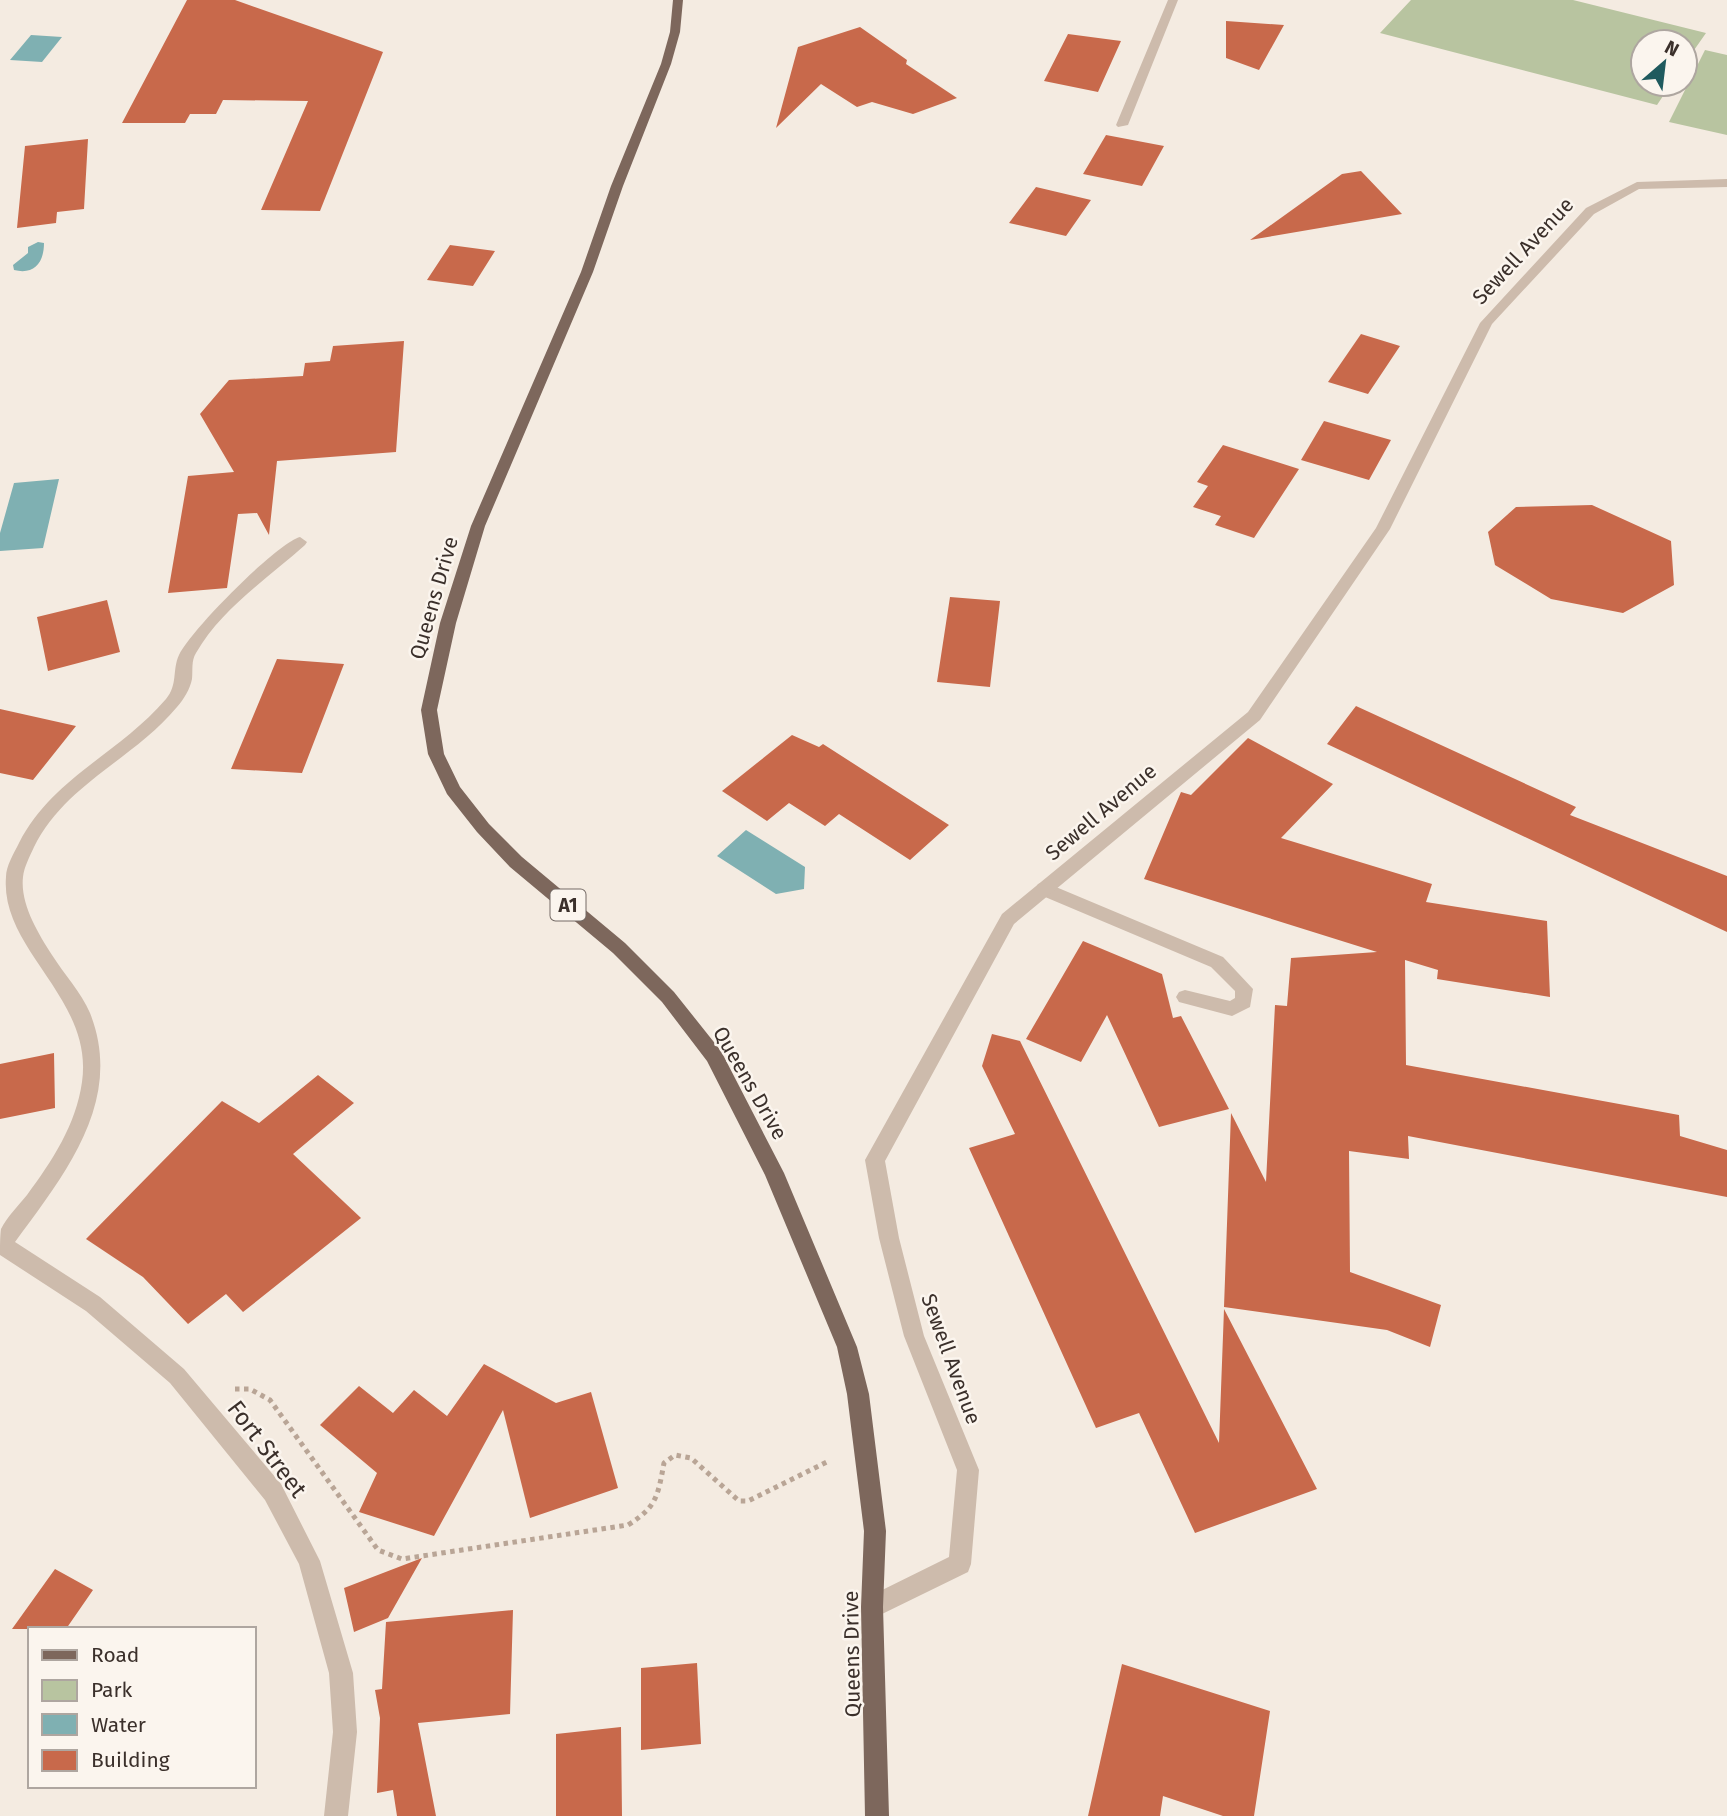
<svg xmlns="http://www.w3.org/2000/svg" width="1727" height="1816" viewBox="0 0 1727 1816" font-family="'Fira Sans',sans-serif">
<rect width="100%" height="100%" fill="#f4ebe1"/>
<path fill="#b8c4a0" d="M1411 0H1573L1706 33 1685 63V42H1643V84H1671L1657 105 1380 33Z
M1705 50 1727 55V135L1669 122Z"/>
<path fill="#7fb0b2" d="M31 35 62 37 42 62 10 60Z
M38 242 44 243C44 263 34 275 14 270L13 265 28 253V247Z
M59 479 43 548 0 551V533L14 483Z
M746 830 805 867 804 889 776 894 717 856Z"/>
<path fill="#c8694b" d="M187 0H235L383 52 320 211 261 210 308 101 223 100 216 114H190L185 123H122Z
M1226 21 1284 25 1259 70 1226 58Z
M860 27 907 60 906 64 957 98 913 114 872 102 857 107 821 84 776 128 798 47Z
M1068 34 1121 41 1098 92 1044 81Z
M1106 135 1164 146 1142 186 1083 174Z
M88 139 84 209 57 212 56 223 17 228 25 146Z
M1361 171 1402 214 1250 240 1342 174Z
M1036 187 1091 200 1066 236 1009 223Z
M450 245 495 251 473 286 427 280Z
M1361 334 1400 346 1368 394 1328 382Z
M404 341 396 452 277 461 269 535 257 513 238 514 227 588 168 593 188 476 234 472 200 414 229 380 303 376 305 363 330 361 333 346Z
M1324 421 1391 440 1369 480 1301 460Z
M1223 445 1299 469 1254 538 1215 525 1221 516 1193 507 1208 486 1197 482Z
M1592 505 1671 541 1674 585 1623 613 1551 599 1495 565 1488 532 1516 507Z
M950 597 1000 601 990 687 937 682Z
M107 600 120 652 48 671 37 617Z
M277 659 344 664 302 773 231 769Z
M1356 706 1576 807 1570 815 1727 876V932L1327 744Z
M0 709 76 726 33 780 0 773Z
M792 735 819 747 823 744 949 825 910 860 839 814 825 826 789 803 767 821 722 791Z
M1248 738 1333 784 1281 838 1432 884 1426 902 1547 921 1550 997 1437 979 1438 970 1405 960 1406 1065 1679 1115 1680 1136 1727 1150V1197L1408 1136 1409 1159 1349 1151 1350 1272 1441 1305 1430 1347 1387 1330 1224 1307 1231 1113 1266 1182 1275 1005 1287 1006 1291 958 1377 952 1144 879 1181 792 1191 795Z
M1083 941 1162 974 1173 1018 1181 1016 1229 1109 1159 1127 1107 1015 1081 1062 1026 1039Z
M992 1034 1020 1041 1219 1443 1224 1309 1317 1489 1195 1533 1139 1413 1096 1428 969 1148 1015 1134 982 1066Z
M54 1053 55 1108 0 1119V1064Z
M318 1075 354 1103 293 1154 361 1218 243 1312 226 1294 188 1324 143 1277 86 1239 222 1101 259 1123Z
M484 1364 556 1403 591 1392 618 1488 530 1518 503 1410 434 1536 359 1512 377 1473 320 1425 359 1386 393 1413 414 1390 447 1416Z
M422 1558 388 1618 354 1632 344 1588Z
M55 1569 93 1590 66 1629H12Z
M513 1610 510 1714 418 1723 436 1816H397L393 1790 377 1793 380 1718 375 1690 382 1689 386 1622Z
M697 1663 701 1744 641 1750V1668Z
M1122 1664 1270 1711 1254 1816H1223L1163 1796 1160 1816H1088Z
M621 1727 622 1816H556V1734Z"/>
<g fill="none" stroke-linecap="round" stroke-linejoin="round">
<path stroke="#b9a596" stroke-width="5" stroke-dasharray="4.5 4.5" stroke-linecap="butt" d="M235 1389H250L270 1400 378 1550 402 1559 628 1525C657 1507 658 1495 664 1463L675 1455 691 1458 739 1501H748L829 1461"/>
<path fill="#cdbbac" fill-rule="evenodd" d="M1044 882 1223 957 1253 989 1250 1007 1232 1016 1179 1002 1176 997 1179 992 1185 990 1230 1001 1235 998V991L1211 967 1038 894 1035 889 1038 884Z"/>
<path fill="#cdbbac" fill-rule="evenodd" d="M1168 0H1178L1128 125 1118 127 1116 125Z
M1727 179V187L1639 189 1594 214 1492 324 1390 529 1260 720 1014 924 885 1161 899 1238 924 1336 979 1470 971 1564 968 1572 880 1615 872 1618 864 1615 861 1607 864 1599 949 1557 957 1470 904 1336 879 1238 865 1160 1002 914 1248 712 1376 528 1480 323 1586 208 1637 182Z
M300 537 307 542 305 545C268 578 221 609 196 653 191 661 193 670 192 679 190 689 184 699 177 707 134 759 65 784 34 847 30 856 24 867 23 877 20 904 38 933 52 955 64 974 81 992 90 1013 125 1101 64 1175 15 1242L100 1297 184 1369 281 1484 320 1561 353 1673 357 1732 348 1816H324L333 1732 329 1673 299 1564 265 1500 170 1383 86 1311 0 1255C0 1247 0 1236 1 1229 7 1217 19 1205 27 1195 52 1161 76 1125 82 1082 94 998 0 950 6 877 6 866 14 853 19 843 52 778 120 753 166 699 178 685 172 670 179 655 191 630 276 544 300 537Z"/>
<path fill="#7d675c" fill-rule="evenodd" d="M673 0H683L680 32 671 64 623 186 593 272 485 526 456 623 437 710 444 754 460 787 489 824 522 857 625 943 674 992 721 1051 784 1173 857 1347 869 1394 886 1531 883 1607 889 1816H865L861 1607 864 1531 847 1394 837 1347 765 1175 707 1061 662 1002 613 953 510 867 477 832 447 794 428 754 421 710 440 623 471 526 581 272 611 186 661 64 670 32Z"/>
</g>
<g text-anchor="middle" stroke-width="5" stroke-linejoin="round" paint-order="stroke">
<rect fill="#fbf5ee" stroke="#756b66" stroke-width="2" x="550.5" y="889.5" width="35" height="31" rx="5"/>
<g font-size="19" font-weight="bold" fill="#3b302b">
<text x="568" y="912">A1</text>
</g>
<g font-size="21" fill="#3b302b" stroke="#fbf5ee">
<text transform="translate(1523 251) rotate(-47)" y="7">Sewell Avenue</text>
<text transform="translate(434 598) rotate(-74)" y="7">Queens Drive</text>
<text transform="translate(1101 812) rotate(-40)" y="7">Sewell Avenue</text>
<text transform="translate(750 1083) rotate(60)" y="7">Queens Drive</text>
<text transform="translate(951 1359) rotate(70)" y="7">Sewell Avenue</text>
<text transform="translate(852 1654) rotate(-91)" y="7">Queens Drive</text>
</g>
<g font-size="24" fill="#3b302b" stroke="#fbf5ee">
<text transform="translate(267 1449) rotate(53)" y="8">Fort Street</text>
</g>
</g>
<rect x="28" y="1627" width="228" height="161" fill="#fbf5ee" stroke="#aea6a0" stroke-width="2"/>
<rect x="42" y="1650" width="35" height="10" fill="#7d675c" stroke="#aea6a0" stroke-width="2"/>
<text x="91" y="1662" font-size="21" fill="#3b302b">Road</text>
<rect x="42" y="1680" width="35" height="21" fill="#b8c4a0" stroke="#aea6a0" stroke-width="2"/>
<text x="91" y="1697" font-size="21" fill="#3b302b">Park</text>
<rect x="42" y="1714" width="35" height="21" fill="#7fb0b2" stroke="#aea6a0" stroke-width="2"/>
<text x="91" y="1732" font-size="21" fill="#3b302b">Water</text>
<rect x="42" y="1750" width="35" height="21" fill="#c8694b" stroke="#aea6a0" stroke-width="2"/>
<text x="91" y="1767" font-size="21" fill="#3b302b">Building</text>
<g transform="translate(1664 63) rotate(28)"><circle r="33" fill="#fbf5ee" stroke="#aea6a0" stroke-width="2"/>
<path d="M0-5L12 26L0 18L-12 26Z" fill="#1f5a5e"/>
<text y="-10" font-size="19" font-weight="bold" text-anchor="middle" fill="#3b302b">N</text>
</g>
</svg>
